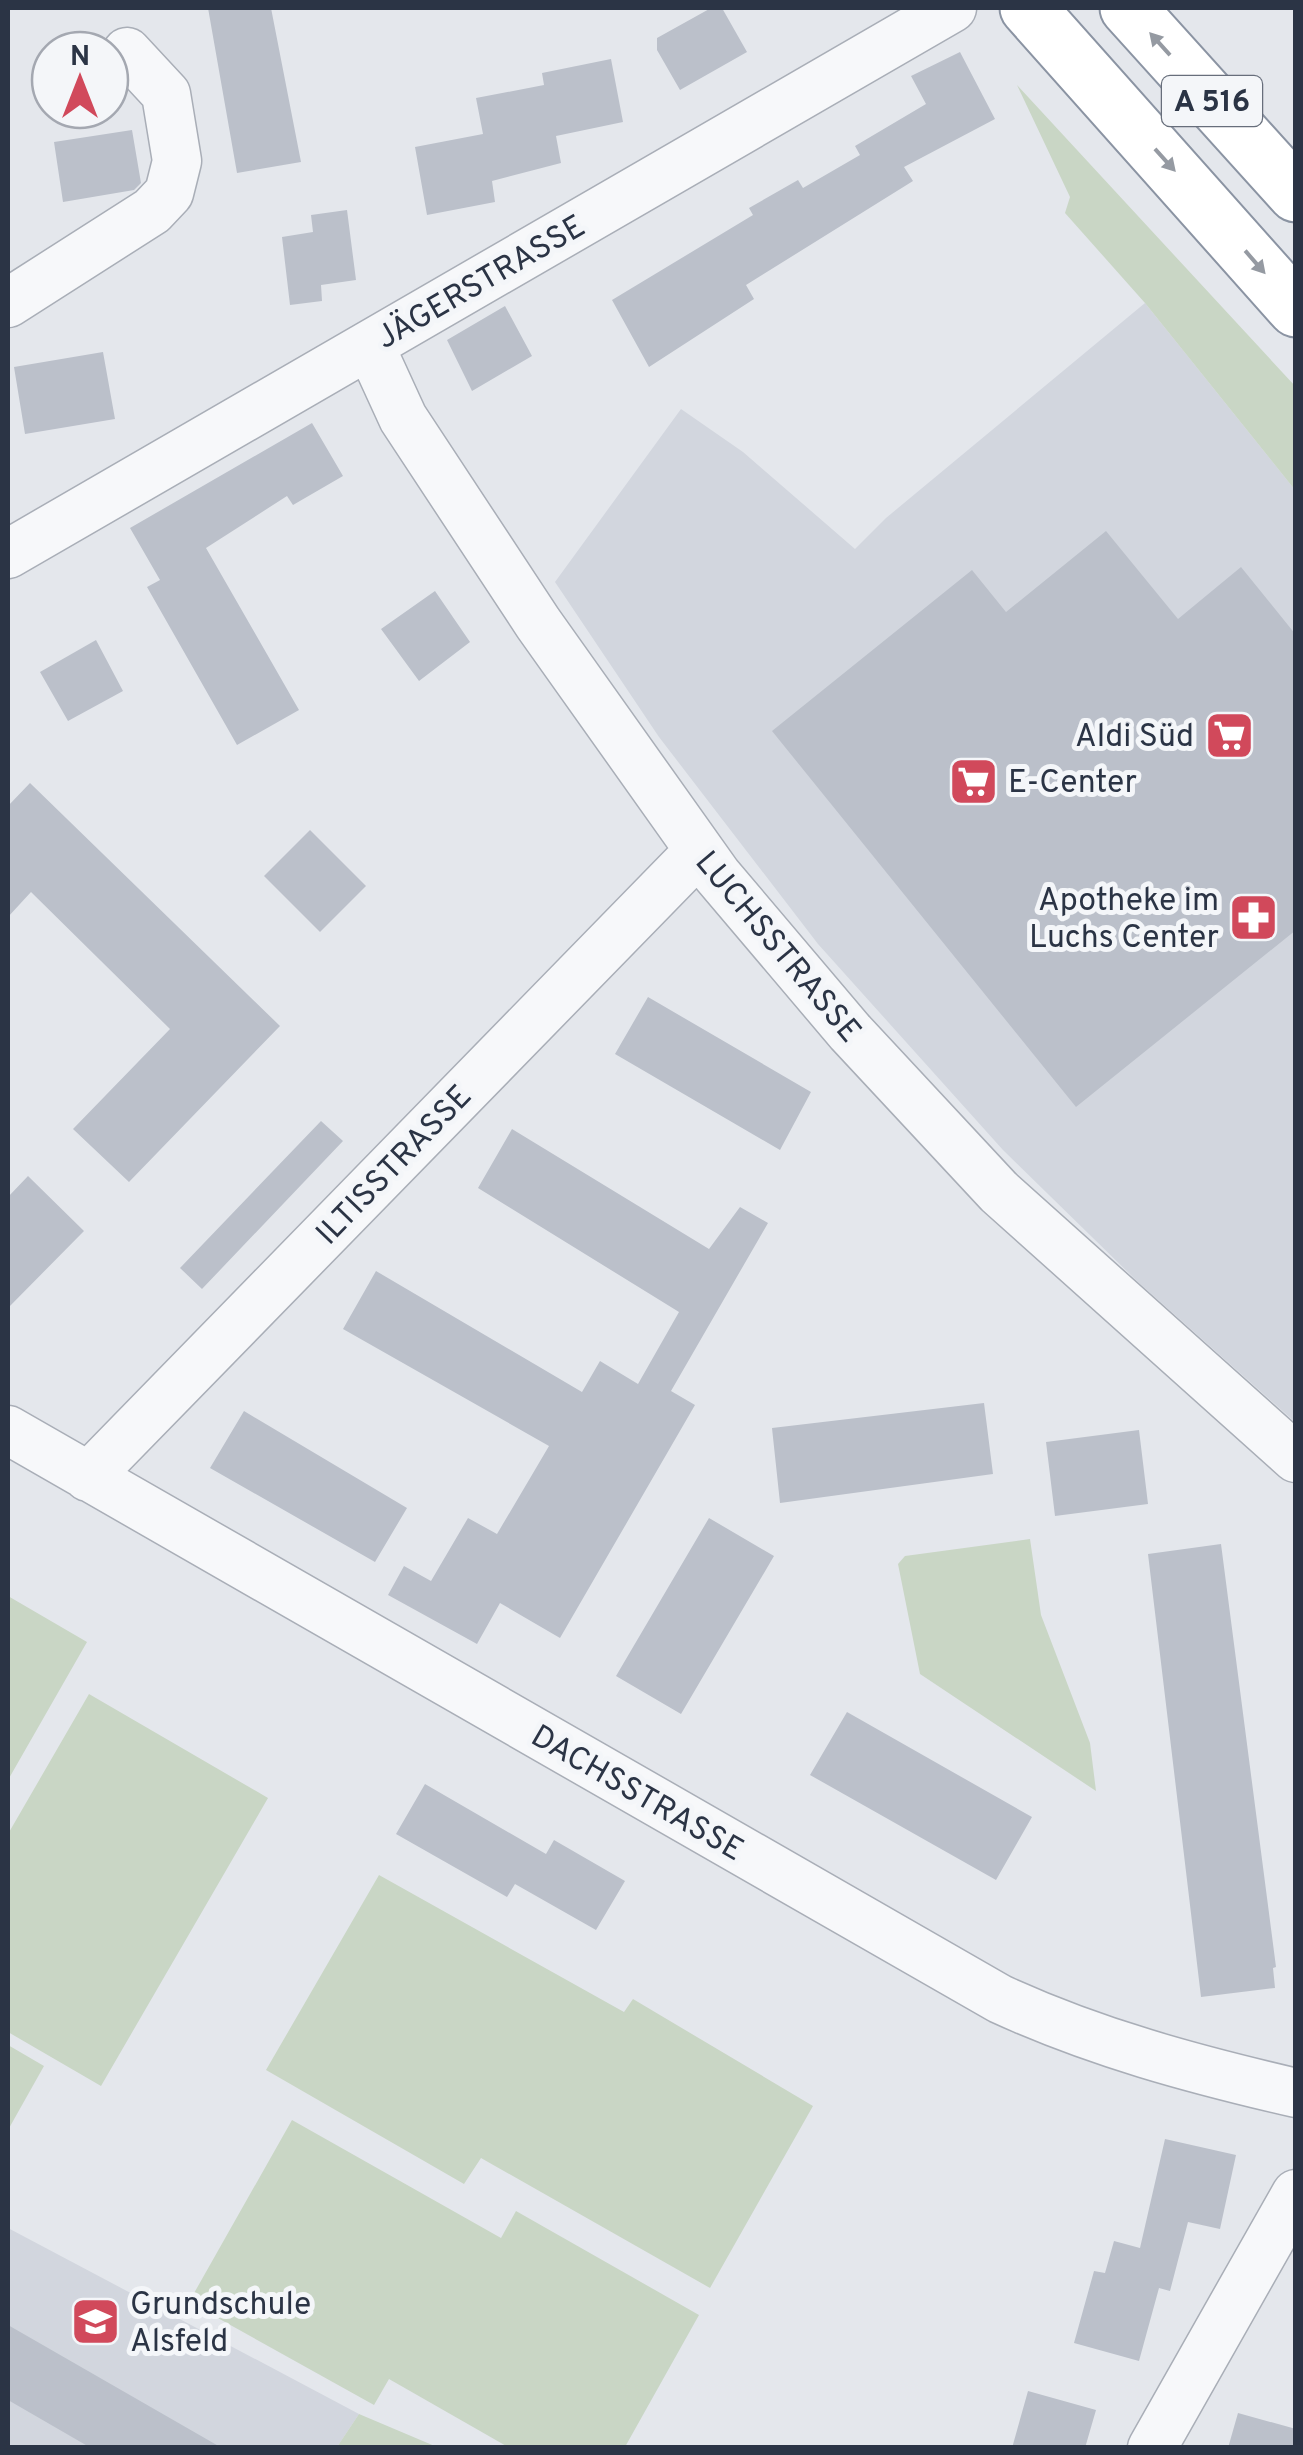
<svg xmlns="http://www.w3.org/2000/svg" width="1303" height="2455" viewBox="0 0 1303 2455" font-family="Overpass,sans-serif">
<rect width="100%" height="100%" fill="#e4e7ec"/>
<path fill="#d2d6de" d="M1145 303 1295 490V1422L1138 1282 1003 1150 818 944 659 737 555 582 681 409 743 452 855 549 886 518Z
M8 2228 359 2414 337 2447H8Z"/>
<path fill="#c9d6c5" d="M1017 85 1295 386V490L1145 303 1065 213 1070 197Z
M1030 1539 1041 1615 1090 1743 1096 1791 920 1674 898 1564 905 1556Z
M8 1596 87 1642 8 1780Z
M89 1694 268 1798 101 2086 8 2032V1834Z
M379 1875 624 2012 633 1999 813 2106 710 2288 481 2158 464 2184 266 2070Z
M8 2045 44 2066 8 2130Z
M292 2120 501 2238 516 2211 699 2315 625 2447H508L389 2379 374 2405 189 2302Z
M359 2414 437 2447H337Z"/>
<path fill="#bbc0ca" d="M208 8H271L301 162 237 173Z
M711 8H722L747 52 680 90 657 50V38Z
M960 52 995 119 904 167 913 181 746 285 754 299 649 367 612 300 753 215 749 208 798 180 803 188 860 155 855 146 926 104 911 76Z
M611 59 623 122 556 136 561 163 492 181 495 202 427 215 415 147 483 134 476 98 544 85 542 73Z
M132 130 141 183 134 190 63 202 54 142Z
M347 210 356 280 321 285 322 301 290 305 282 237 313 232 311 215Z
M505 306 532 356 472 391 447 340Z
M103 352 115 419 25 434 14 367Z
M312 423 343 476 293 505 287 496 206 548 299 710 237 745 147 587 160 580 130 528Z
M1106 531 1178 619 1241 567 1296 635V930L1076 1107 772 731 972 570 1006 612Z
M435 591 470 642 419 681 381 629Z
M96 640 123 691 68 721 40 672Z
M30 783 280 1026 129 1182 73 1129 170 1029 31 892 8 917V806Z
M310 830 366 886 320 932 264 876Z
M648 997 811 1092 780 1150 615 1054Z
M321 1121 343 1141 202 1289 180 1268Z
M512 1129 709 1249 740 1207 768 1223 671 1391 695 1405 560 1638 500 1603 477 1644 388 1595 404 1566 431 1581 468 1518 497 1534 549 1446 343 1329 376 1271 582 1392 600 1361 638 1384 679 1312 478 1188Z
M28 1176 84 1231 8 1308V1197Z
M984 1403 993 1474 780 1503 772 1428Z
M244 1411 407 1508 375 1562 210 1468Z
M1139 1430 1148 1504 1055 1516 1046 1442Z
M709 1518 774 1556 681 1714 616 1676Z
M1221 1544 1276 1967 1273 1968 1275 1988 1201 1997 1148 1554Z
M847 1712 1032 1817 996 1880 810 1775Z
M425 1784 546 1854 554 1840 625 1881 596 1930 515 1884 507 1897 396 1834Z
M1165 2139 1236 2155 1220 2229 1188 2222 1170 2291 1159 2288 1139 2361 1074 2343 1094 2271 1105 2273 1114 2241 1140 2248Z
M8 2325 222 2448H91L8 2400Z
M1028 2391 1096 2410 1085 2448H1012Z
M1238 2413 1296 2429V2448H1228Z"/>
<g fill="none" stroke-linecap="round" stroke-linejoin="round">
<defs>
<path id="minor" d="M8 303 152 211 169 193 177 161 166 94 127 52
M370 346 403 418 538 623 717 875 850 1032 999 1192 1296 1458
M8 554 952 8
M8 1430 1000 1999C1096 2043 1193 2069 1296 2093
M88 1477 698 852
M1152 2448 1296 2194"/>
<path id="highway" d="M1028 8 1296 309
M1128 8 1296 194"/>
</defs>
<use href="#minor" stroke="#a9aeb7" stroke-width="51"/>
<use href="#highway" stroke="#8b94a3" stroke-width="59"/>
<use href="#minor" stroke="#f7f8fa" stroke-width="48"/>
<use href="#highway" stroke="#fff" stroke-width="55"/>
</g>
<defs><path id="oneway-solid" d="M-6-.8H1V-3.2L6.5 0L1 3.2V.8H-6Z" transform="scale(2.5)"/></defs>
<g fill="#959aa2">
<use href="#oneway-solid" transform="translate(1160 44) rotate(-132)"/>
<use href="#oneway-solid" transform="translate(1165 160) rotate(48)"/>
<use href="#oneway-solid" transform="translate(1255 262) rotate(49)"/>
</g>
<defs>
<symbol id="supermarket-square" viewBox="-11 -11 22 22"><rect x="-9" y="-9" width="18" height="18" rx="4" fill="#d1495b" stroke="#f4f6f9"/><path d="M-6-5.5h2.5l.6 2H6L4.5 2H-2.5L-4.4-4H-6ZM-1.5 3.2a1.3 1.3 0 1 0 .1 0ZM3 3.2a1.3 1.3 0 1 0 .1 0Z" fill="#fff"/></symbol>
<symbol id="pharmacy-square" viewBox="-11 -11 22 22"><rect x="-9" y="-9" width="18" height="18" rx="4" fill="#d1495b" stroke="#f4f6f9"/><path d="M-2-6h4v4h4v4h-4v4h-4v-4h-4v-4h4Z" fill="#fff"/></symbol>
<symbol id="school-square" viewBox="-11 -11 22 22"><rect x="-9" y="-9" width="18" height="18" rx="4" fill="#d1495b" stroke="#f4f6f9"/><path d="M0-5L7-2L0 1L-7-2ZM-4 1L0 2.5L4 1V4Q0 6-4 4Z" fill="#fff"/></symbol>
</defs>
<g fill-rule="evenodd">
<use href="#supermarket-square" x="1202" y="708" width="55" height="55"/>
<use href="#supermarket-square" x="946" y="754" width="55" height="55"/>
<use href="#pharmacy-square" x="1226" y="890" width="55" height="55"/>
<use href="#school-square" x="68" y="2294" width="55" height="55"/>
</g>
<g text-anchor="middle" stroke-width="10" stroke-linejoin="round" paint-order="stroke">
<rect fill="#f4f6f9" stroke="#676e7b" stroke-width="2.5" x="1162" y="76" width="100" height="50" rx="8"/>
<g font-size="30" font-weight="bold" fill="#2b3445">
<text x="1212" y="111">A 516</text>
</g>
<g font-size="32" fill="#2b3445" stroke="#f4f6f9">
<text transform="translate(480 281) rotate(-30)" y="11">JÄGERSTRASSE</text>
<text transform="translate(779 946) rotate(50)" y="11">LUCHSSTRASSE</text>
<text transform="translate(393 1164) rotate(-46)" y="11">ILTISSTRASSE</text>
<text transform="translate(638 1792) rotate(30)" y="11">DACHSSTRASSE</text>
</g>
<g font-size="32" fill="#2b3445" stroke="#f4f6f9" text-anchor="end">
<text x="1194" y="746">Aldi Süd</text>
<text x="1008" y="792" text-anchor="start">E-Center</text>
<text x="1219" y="910">Apotheke im<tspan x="1219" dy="37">Luchs Center</tspan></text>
<text x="130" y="2314" text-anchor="start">Grundschule<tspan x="130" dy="37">Alsfeld</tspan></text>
</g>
</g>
<rect width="1303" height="2455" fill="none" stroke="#2b3445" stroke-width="20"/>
<g transform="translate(80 80)"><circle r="48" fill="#f4f6f9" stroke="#a4a8b1" stroke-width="2.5"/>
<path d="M0-8L18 38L0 25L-18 38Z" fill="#d1495b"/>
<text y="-15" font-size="28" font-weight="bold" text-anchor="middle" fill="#2b3445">N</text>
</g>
</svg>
